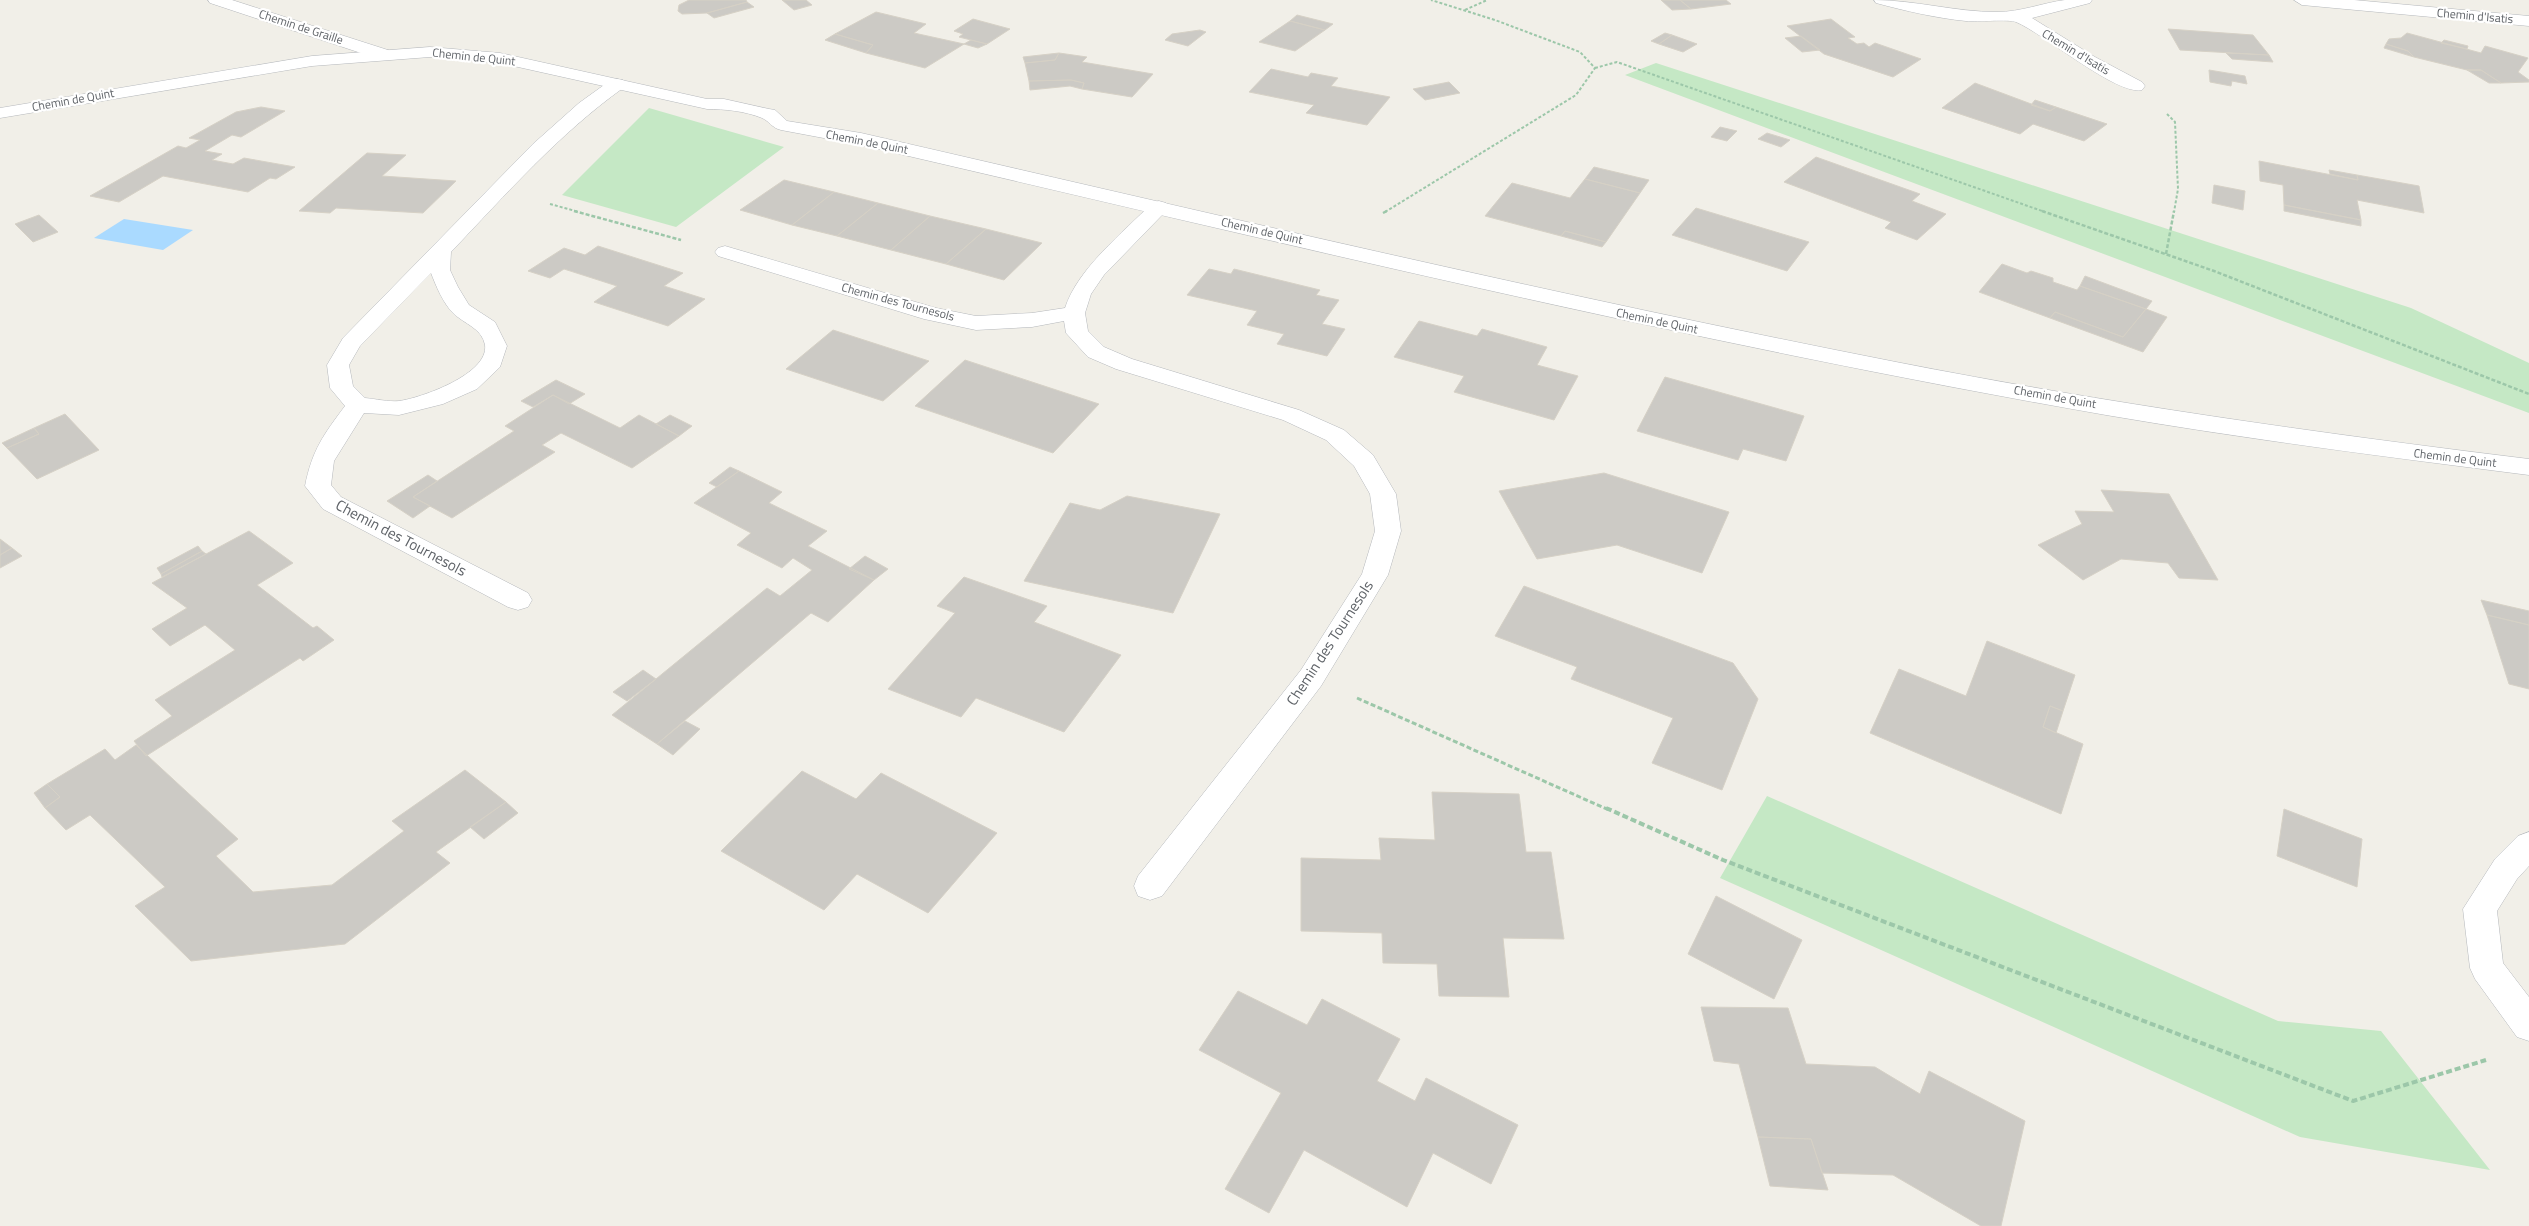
<svg xmlns="http://www.w3.org/2000/svg" width="2529" height="1226" viewBox="0 0 2529 1226" font-family="'Titillium Web',sans-serif">
<rect width="100%" height="100%" fill="#f1efe8"/>
<path fill="#c5e8c5" d="M1656 63 2411 308 2529 363V413L1625 75Z
M649 108 784 147 676 227 562 195Z
M1767 796 2278 1021 2381 1031 2490 1170 2300 1137 1720 878Z"/>
<path fill="#aadaff" d="M124 219 193 230 163 250 94 238Z"/>
<path fill="#cccac5" stroke="#d6d1c6" d="M689 0H746L747 2 707 13 682 14 678 11 679 5Z
M782 0H806L812 5 794 10Z
M1661 0H1680L1691 9 1672 10Z
M1680 0H1726L1731 4 1691 9Z
M747 2 754 7 714 18 707 13Z
M876 12 926 24 914 33 964 44 925 68 866 53 873 45 835 34Z
M1297 15 1333 24 1325 30 1290 21Z
M973 19 1010 29 987 44 959 37 963 34 954 31Z
M1831 19 1855 37 1848 38 1857 44 1864 43 1869 47 1875 43 1921 59 1893 77 1824 54 1787 26Z
M1290 21 1325 30 1295 51 1259 42Z
M2168 29 2253 35 2269 55 2180 50Z
M1200 30 1206 32 1188 46 1165 40 1172 34Z
M1665 33 1672 35 1659 44 1651 41Z
M2407 33 2481 53 2485 46 2528 58 2518 72 2529 80V82L2501 83 2481 70H2467L2414 57 2408 51 2386 44 2389 39 2401 38Z
M835 34 873 45 866 53 825 40Z
M1672 35 1697 44 1683 52 1659 44Z
M1801 36 1820 50 1802 52 1785 38Z
M971 40 987 44 978 48 964 44Z
M2444 40 2468 46 2467 49 2441 43Z
M2386 44 2408 51 2414 57 2384 48Z
M1059 53 1087 57 1082 62 1153 74 1132 97 1082 89 1084 83 1071 80 1029 81 1025 63 1055 60Z
M1059 53 1055 60 1025 63 1023 57Z
M2226 53 2269 55 2273 62 2232 59Z
M1271 69 1308 77 1311 73 1338 78 1331 86 1390 97 1367 125 1306 113 1314 105 1249 92Z
M2209 70 2245 76 2247 84 2232 81 2231 86 2210 82Z
M2467 70H2481L2501 83H2489Z
M1071 80 1084 83 1082 89 1070 86 1030 90 1029 81Z
M1449 82 1460 93 1425 100 1413 89Z
M1975 83 2050 111 2056 107 2107 124 2084 141 2033 124 2020 134 1942 108Z
M2035 100 2056 107 2050 111 2031 105Z
M261 107 285 111 241 137 232 135 205 151 222 154 212 160 233 164 244 158 295 167 276 179 270 178 248 192 163 176 119 202 90 196 178 146 186 148 200 140 189 138 236 112Z
M1720 127 1737 131 1727 141 1711 137Z
M1767 133 1790 140 1781 147 1758 139Z
M367 153 406 155 382 176 456 181 423 213 336 208 330 213 299 211Z
M1816 157 1920 194 1912 201 1946 214 1917 240 1885 228 1891 222 1784 182Z
M2259 161 2358 180 2357 175 2419 186 2424 213 2357 200 2361 220 2284 205 2283 185 2260 181Z
M1594 167 1649 180 1640 193 1585 179Z
M2329 170 2357 175 2358 180 2330 174Z
M1585 179 1640 193 1606 242 1565 231 1561 236 1485 216 1512 183 1570 198Z
M784 180 834 192 792 225 740 210Z
M2214 185 2245 191 2243 210 2212 203Z
M834 192 878 203 837 236 792 225Z
M878 203 930 216 891 250 837 236Z
M2284 205 2361 220V226L2284 211Z
M1696 208 1809 242 1787 271 1672 235Z
M39 215 58 232 33 242 15 224Z
M930 216 986 229 946 264 891 250Z
M986 229 1042 243 1004 280 946 264Z
M1565 231 1606 242 1602 247 1561 236Z
M598 246 683 273 664 286 705 299 668 326 594 302 617 286 564 269 550 278 528 271 564 248 585 255Z
M2002 264 2027 273 2031 271 2053 278V282L2077 290 2080 286 2146 309 2123 337 2055 312 2050 318 1979 292Z
M1209 269 1231 274 1234 269 1320 290 1316 295 1339 300 1322 324 1345 329 1327 356 1277 344 1284 334 1247 325 1257 311 1187 295Z
M2085 276 2152 301 2146 309 2080 286Z
M2146 309 2167 317 2143 352 2050 318 2055 312 2123 337Z
M1419 321 1477 336 1482 329 1547 347 1537 365 1578 376 1554 420 1454 392 1464 376 1394 357Z
M833 330 929 361 883 401 786 369Z
M965 360 1099 404 1053 453 915 406Z
M1665 377 1804 416 1786 461 1743 449 1738 460 1637 431Z
M556 380 585 394 569 404 553 395 533 407 521 401Z
M553 395 620 428 639 415 679 436 632 468 561 433 542 445 555 452 452 518 413 497 514 431 505 426Z
M65 414 99 450 37 479 7 448 39 434 34 428Z
M670 415 692 426 679 436 656 424Z
M34 428 39 434 7 448 2 443Z
M730 467 739 471 717 487 709 483Z
M739 471 782 492 769 503 827 531 808 546 874 580 828 622 811 613 657 744 612 715 767 588 780 596 812 570 793 558 782 568 737 545 751 533 694 503Z
M1604 473 1729 512 1702 573 1617 545 1537 559 1499 491Z
M428 475 437 481 413 497 430 506 413 518 387 501Z
M2101 490 2169 494 2218 580 2179 578 2168 563 2121 559 2083 580 2038 545 2082 524 2075 511 2114 512Z
M1127 496 1220 514 1173 613 1024 581 1070 503 1100 510Z
M249 531 293 563 257 585 313 628 317 626 334 640 303 661 300 658 146 756 134 741 172 716 155 700 235 650 205 625 170 646 152 629 187 608 152 583Z
M0 539 12 548 0 555Z
M198 546 202 551 161 574 157 568Z
M12 548 22 556 0 568V555Z
M202 551 206 554 162 577 161 574Z
M865 556 888 569 874 580 849 569Z
M964 577 1047 606 1034 622 1121 655 1064 732 976 698 961 717 888 689 955 613 937 606Z
M1524 586 1733 663 1758 699 1722 790 1652 763 1673 718 1571 679 1577 667 1495 636Z
M2481 600 2529 611V625L2487 615Z
M2487 615 2529 625V689L2509 684Z
M1987 641 2075 675 2063 711 2050 706 2043 727 2083 744 2061 814 1870 733 1899 669 1966 696Z
M643 670 656 679 627 701 613 692Z
M2050 706 2063 711 2056 733 2043 727Z
M685 721 700 729 673 755 657 744Z
M136 745 238 839 216 856 253 892 332 885 404 831 392 821 465 770 506 802 436 852 450 863 345 944 191 961 135 906 165 887 90 815 66 830 45 808 60 797 47 784 105 749 115 760Z
M802 771 856 799 881 773 997 833 928 913 857 874 824 910 721 851Z
M47 784 60 797 45 808 34 793Z
M1432 792 1519 794 1526 852H1551L1564 939 1503 938 1509 997 1439 996 1437 964 1383 963 1382 933 1301 931V858L1381 860 1379 838 1435 840Z
M506 802 518 813 484 839 470 827Z
M2284 809 2362 839 2357 887 2277 856Z
M1716 896 1802 940 1774 999 1688 954Z
M1238 991 1307 1025 1322 999 1400 1039 1377 1081 1415 1101 1426 1078 1518 1125 1491 1184 1433 1153 1407 1207 1304 1150 1269 1213 1225 1189 1281 1093 1199 1050Z
M1701 1007 1788 1008 1806 1064 1875 1067 1920 1094 1929 1071 2025 1121 2001 1226H1981L1893 1175 1822 1173 1811 1139 1758 1137 1739 1064 1714 1061Z
M1758 1137 1811 1139 1828 1190 1770 1186Z"/>
<g fill="none" stroke-linecap="round" stroke-linejoin="round">
<defs>
<path id="minor" d="M208 0H232L391 51 393 55 391 59H379L210 3Z
M1874 0C1915 0 1955 12 1997 12 2021 12 2042 3 2065 0 2074 0 2083 0 2092 0L2090 3 2032 18 2095 57 2142 82 2145 86 2142 90C2117 96 2043 33 2016 22 2009 19 1977 22 1966 21 1936 18 1906 11 1876 3Z
M2294 0H2354L2529 16V26L2302 5Z
M617 79 623 80 626 84 623 88C559 134 506 194 451 252L450 270 458 287 469 305 495 322 507 346 500 367 477 389 443 404 399 415 364 413 334 461 331 485 341 497 528 593 532 600 528 607 518 610 508 607 323 509 305 486C312 450 324 434 345 406L330 388 327 365 343 338 533 144 579 103 611 80ZM431 273C436 286 443 303 453 313 464 324 482 328 485 345 489 374 421 398 399 401 388 402 376 399 365 398L353 386 349 365 360 346Z
M1159 201 1166 203 1169 207 1166 211 1104 275 1091 294 1085 313 1088 331 1104 347 1132 359 1299 410 1344 430 1373 455 1396 494 1401 531 1388 575 1321 686 1162 896 1150 900 1138 896 1134 886 1138 876 1301 670 1362 574 1375 531 1370 494 1354 466 1326 440 1283 420 1116 369 1088 357 1066 333 1064 321 1032 327 976 330 924 319 718 256 715 252 718 248 725 246 936 308 976 316 1032 313 1065 308C1078 268 1123 233 1152 203Z
M2529 832V866L2517 879 2497 911 2503 963 2529 997V1041L2517 1037 2475 979 2470 968 2463 909 2495 859 2518 836Z"/>
<path id="tertiary" d="M430 47 500 53 707 99H724L769 109 775 110 787 121 861 133C1205 212 1549 294 1896 362 2105 403 2317 433 2529 459V475C2388 457 2246 439 2106 415 1687 342 1275 241 861 145L781 130C772 128 769 121 762 118 745 111 724 109 707 109L500 63 430 57 312 66 0 118V108L312 56Z"/>
</defs>
<use href="#minor" stroke="#b5b8bc" stroke-width="1"/>
<use href="#tertiary" stroke="#b5b8bc" stroke-width="1"/>
<path stroke="#9cc7a9" stroke-width="2" stroke-dasharray="3 2" stroke-linecap="butt" d="M1465 10 1487 0
M1595 68 1617 62 2045 212
M2167 114 2175 122 2178 189 2174 212
M550 204 579 212
M1385 212 1576 95 1595 68 1580 52 1495 20 1431 0"/>
<path stroke="#9cc7a9" stroke-width="2.5" stroke-dasharray="4 2" stroke-linecap="butt" d="M574 211 681 240
M2042 211 2214 271 2529 394
M1383 213 1387 211
M2166 254 2174 211"/>
<path stroke="#9cc7a9" stroke-width="3" stroke-dasharray="5 2.5" stroke-linecap="butt" d="M1357 698 1609 810"/>
<path stroke="#9cc7a9" stroke-width="4" stroke-dasharray="6 3" stroke-linecap="butt" d="M1606 808 1723 860 2353 1101 2486 1060"/>
<use href="#minor" fill="#fff" fill-rule="evenodd"/>
<use href="#tertiary" fill="#fff" fill-rule="evenodd"/>
</g>
<g text-anchor="middle" stroke-width="4.5" stroke-linejoin="round" paint-order="stroke">
<g font-size="12" fill="#5f6368" stroke="#fff">
<text transform="translate(2475 16) rotate(5)" y="4">Chemin d'Isatis</text>
<text transform="translate(301 27) rotate(18)" y="4">Chemin de Graille</text>
<text transform="translate(2076 52) rotate(31)" y="4">Chemin d'Isatis</text>
<text transform="translate(474 57) rotate(6)" y="4">Chemin de Quint</text>
<text transform="translate(73 100) rotate(-10)" y="4">Chemin de Quint</text>
<text transform="translate(867 142) rotate(11)" y="4">Chemin de Quint</text>
<text transform="translate(1262 231) rotate(13)" y="4">Chemin de Quint</text>
<text transform="translate(898 302) rotate(15)" y="4">Chemin des Tournesols</text>
<text transform="translate(1657 321) rotate(12)" y="4">Chemin de Quint</text>
<text transform="translate(2055 397) rotate(10)" y="4">Chemin de Quint</text>
<text transform="translate(2455 458) rotate(7)" y="4">Chemin de Quint</text>
</g>
<g font-size="15" fill="#5f6368" stroke="#fff">
<text transform="translate(401 538) rotate(28)" y="5">Chemin des Tournesols</text>
<text transform="translate(1330 643) rotate(-57)" y="5">Chemin des Tournesols</text>
</g>
</g>
</svg>
